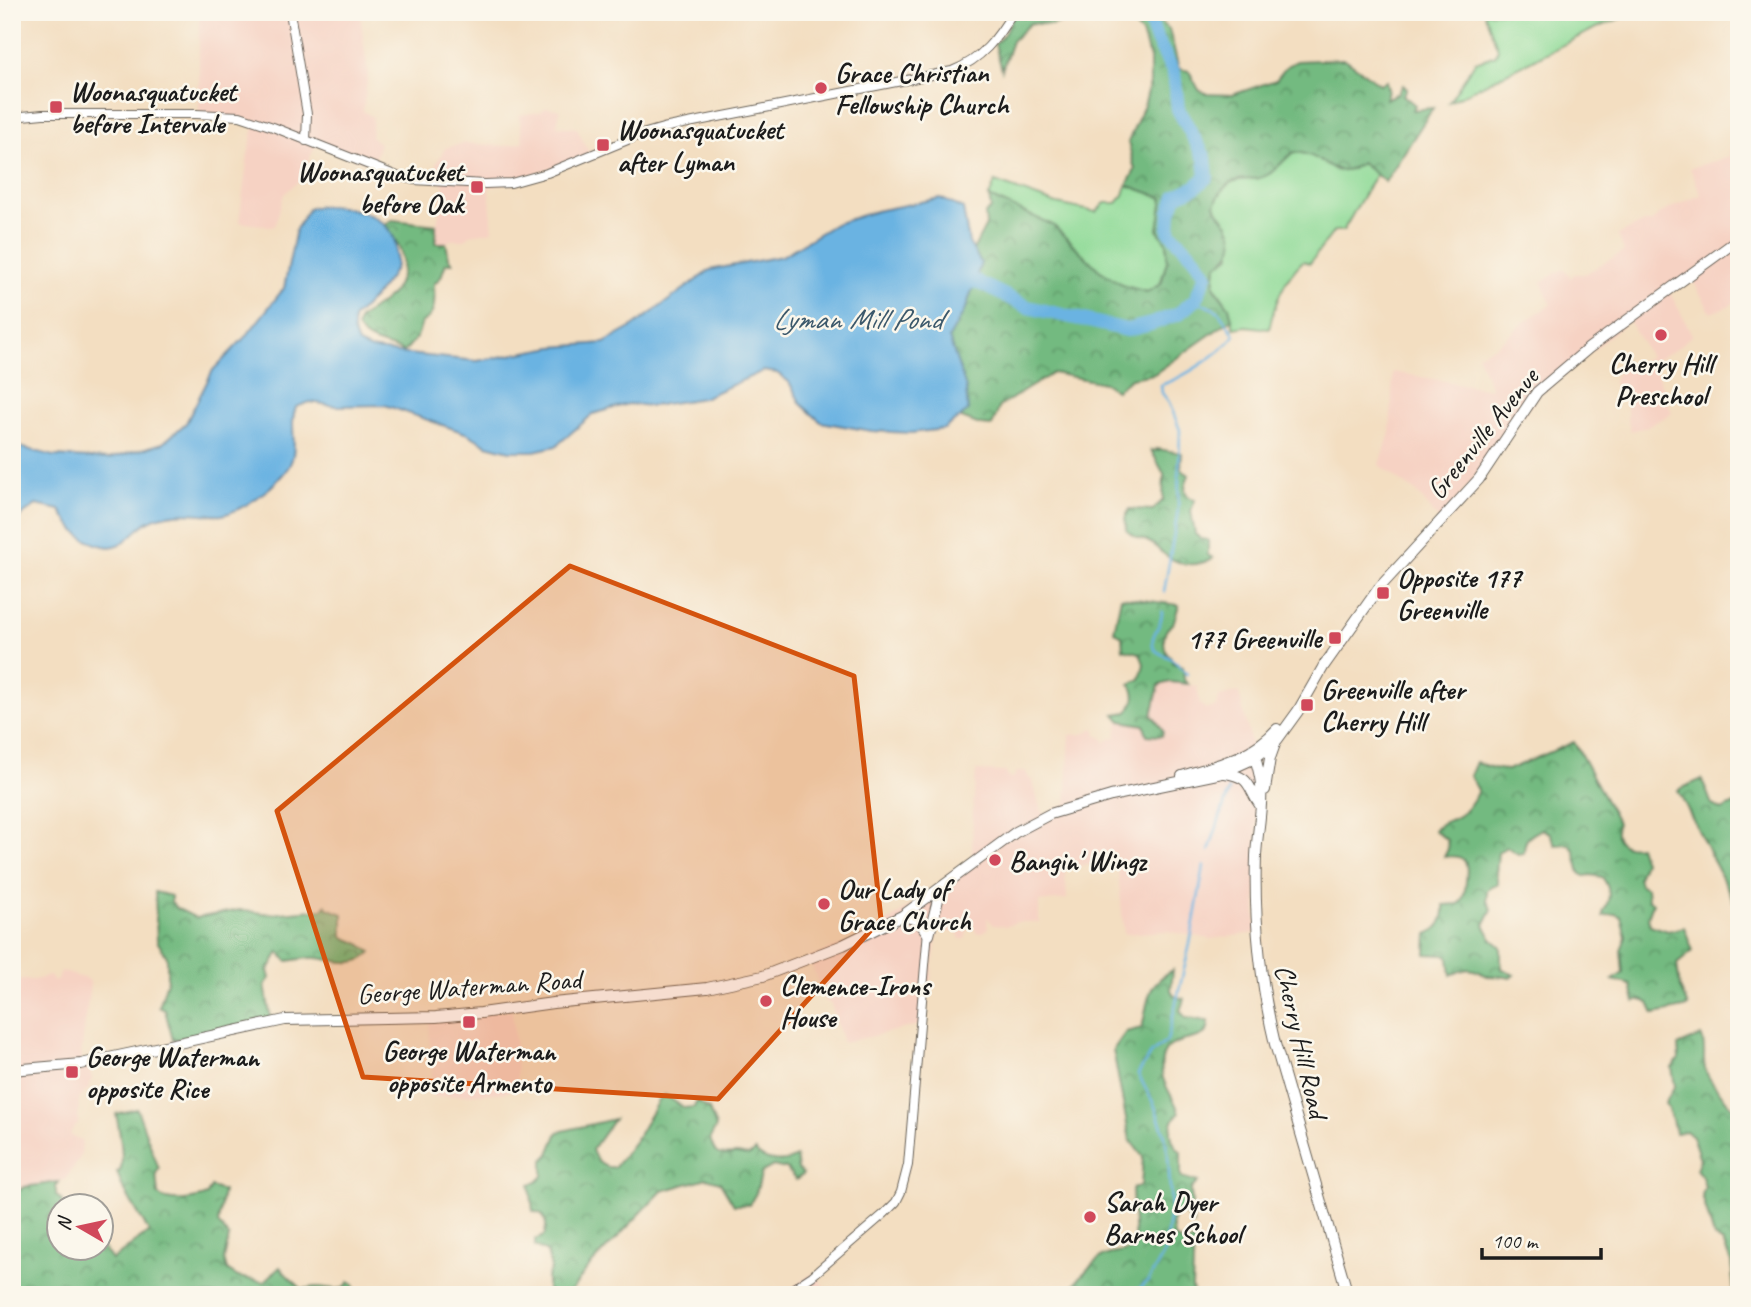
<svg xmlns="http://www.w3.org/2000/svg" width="1751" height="1307" viewBox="0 0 1751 1307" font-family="Caveat,sans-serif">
<defs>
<pattern id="forest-crowns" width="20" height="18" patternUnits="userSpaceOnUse" patternTransform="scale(1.75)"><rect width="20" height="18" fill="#73ba80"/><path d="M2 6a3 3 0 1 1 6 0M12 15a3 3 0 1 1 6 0" fill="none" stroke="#5e9668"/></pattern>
</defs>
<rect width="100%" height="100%" fill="#fbf7ec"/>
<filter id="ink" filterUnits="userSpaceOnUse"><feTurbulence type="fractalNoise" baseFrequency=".0143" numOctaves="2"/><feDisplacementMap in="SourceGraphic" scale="14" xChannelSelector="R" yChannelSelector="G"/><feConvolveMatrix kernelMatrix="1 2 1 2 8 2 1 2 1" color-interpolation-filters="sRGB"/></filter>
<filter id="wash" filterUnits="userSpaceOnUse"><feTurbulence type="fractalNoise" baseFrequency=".00686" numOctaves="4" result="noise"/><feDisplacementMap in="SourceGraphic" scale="28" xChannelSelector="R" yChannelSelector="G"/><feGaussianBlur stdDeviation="1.57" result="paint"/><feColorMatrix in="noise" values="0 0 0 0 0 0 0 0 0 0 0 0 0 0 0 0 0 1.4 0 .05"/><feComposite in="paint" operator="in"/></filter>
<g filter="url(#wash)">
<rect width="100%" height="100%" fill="#f3dec1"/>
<path fill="#f6d2c3" d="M199 12H360L368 75 363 111 373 117 371 137 380 143 373 164 316 145 308 162 304 182H298L284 194 275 225 273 227 239 222 248 154 255 122 199 113Z
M547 107 560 110 557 126 577 128 590 155 489 188 493 231 470 235 465 240H451L446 243H435L434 241 444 183 434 180 437 162 445 148 465 143 505 146 523 142 519 115 540 112Z
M1739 145V297L1731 305 1711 313 1689 274 1668 288 1692 335 1675 350 1652 361 1672 413 1647 427 1631 431 1627 420V408L1614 383 1616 374 1650 357 1629 320 1537 397 1440 521 1417 493 1379 465 1390 433 1393 372 1491 389 1477 354 1496 346 1528 319 1549 306 1551 304 1541 282 1561 270H1565L1571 278 1574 274H1585L1624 251 1618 235 1644 222H1652L1659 214 1679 204 1701 195 1690 168 1729 157 1730 148Z
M1170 682 1197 686 1200 704 1206 709 1217 707 1219 697 1238 692 1240 697 1253 751 1257 784 1256 933 1211 939 1166 931 1124 934 1117 863 1072 866 1068 858 1065 865 1062 867 1065 870 1067 899 1039 902V922H1017L1007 926 993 925 987 917 988 929 983 933H976L972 922 969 926 965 939H960L958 933 938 930 924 1024 843 1043 831 1004 825 1001 809 958 871 934 972 862 973 806 976 771 1006 772 1007 777 1013 778 1016 772 1026 771 1028 777 1033 781 1038 801 1044 814 1066 805 1070 735 1084 734 1093 728 1096 730 1097 736 1103 738 1105 743 1109 738 1116 737 1118 723 1121 721 1163 730 1152 715 1159 685Z
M61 971 89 980 90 983 80 1063 88 1065 92 1079 89 1088 79 1099 78 1124 71 1131V1136L82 1140 81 1156 65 1180 24 1187 12 1194V1014L17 980H34L50 976 54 981 58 979Z
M512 1010 516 1051 517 1082 514 1087 508 1092 433 1097 429 1018Z
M814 1273 831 1295H782Z"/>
<path fill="#8fda97" stroke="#567b5a" stroke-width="2" d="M1484 12H1635L1592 30 1449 102 1475 62 1496 55 1498 49Z
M1294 152C1312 153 1322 161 1337 171L1352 169 1361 163 1376 174 1343 231H1334L1310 263 1303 261C1283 280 1275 303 1269 329L1246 326 1234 328 1229 307 1214 285 1216 266 1231 255 1229 225 1216 210 1215 204C1231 166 1249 187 1269 174 1278 168 1285 158 1294 152Z
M995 182 1057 204 1096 212 1105 203H1117L1124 195 1127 185 1163 198 1158 230 1167 244V261L1160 284 1147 292 1125 286 1099 270 1053 225 989 197Z"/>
<path fill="url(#forest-crowns)" stroke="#486b4e" stroke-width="2" d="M1015 12H1070L1068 21 1051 25 1030 23 1012 41 1002 70 995 44 1004 34Z
M1122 12H1157L1163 25 1169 29 1179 69 1189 71 1199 90 1207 94 1232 95 1276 80 1287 66 1297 61 1345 59 1377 82 1380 84 1386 81 1388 89 1386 99 1398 93 1403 85 1407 89 1403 95 1415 105 1413 110 1433 108 1385 182 1362 163C1330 183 1327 154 1294 152 1285 158 1278 168 1269 174 1249 187 1230 166 1215 204 1217 213 1222 216 1227 223 1240 243 1232 254 1216 266L1214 285 1217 291 1229 307 1232 319 1154 374 1131 378 1116 390 1104 383 1053 373 1000 406 992 426 980 425 959 417 947 324 972 252 986 225 985 214 991 209 989 197 1053 225 1099 270 1125 286 1147 292 1161 284 1167 261V244L1158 230 1163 198 1127 185 1135 170 1128 142 1145 103 1150 82V59L1142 34Z
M392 220 436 225V243H446L449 258 453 263H446L441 277 434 284C434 299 438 314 422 322L417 337 404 352C387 344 368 345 357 328L359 319C369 311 386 302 394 291 409 267 403 245 384 226Z
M1157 449 1182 453C1181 463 1179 470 1189 475 1184 486 1182 495 1195 500L1191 511 1195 534 1201 539 1208 540V555L1213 558C1193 569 1177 565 1160 551 1157 548 1155 545 1151 543 1140 537 1139 541 1127 531L1125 518 1130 509 1153 510 1163 500 1164 474 1151 450 1158 451Z
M1121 597 1179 605 1173 624C1162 630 1163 641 1166 653L1170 656 1173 663 1183 667 1184 680 1188 684 1170 682 1159 685 1152 715 1163 730 1162 736 1147 735 1144 725 1121 721 1115 714 1128 712C1135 702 1138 694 1130 684L1140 679 1144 664 1140 653 1123 649 1122 636 1114 631Z
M1574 742 1618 823C1611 839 1623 849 1639 846L1644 862 1638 877 1640 885 1647 888 1648 899 1653 903 1648 917 1650 925 1668 931 1684 927 1693 951 1677 964 1680 988 1688 1006 1684 1008 1654 1014 1649 1003 1641 1000 1635 1002 1631 985 1613 980 1623 973 1621 950 1626 937 1621 917 1616 914 1603 916V913C1610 900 1612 890 1602 877L1591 875 1585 876 1580 873 1574 850 1568 844 1555 845 1550 833 1542 829C1529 836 1524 838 1524 853L1518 854 1507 847 1498 852 1496 875 1498 884 1491 886 1487 891V901L1492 909 1484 925 1492 939 1501 947V968L1514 975 1510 978C1502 975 1496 977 1488 976 1482 975 1483 973 1477 971 1466 967 1460 971 1451 975L1449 958 1445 955 1426 954 1427 934C1440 930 1445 918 1444 905L1459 904C1465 897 1465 890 1466 881 1469 861 1465 854 1444 857L1448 849 1447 840 1434 830C1440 822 1446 822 1455 818 1465 813 1474 801 1478 790L1470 776 1476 762C1485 766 1498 770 1508 770Z
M1702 779 1712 805 1722 810 1739 802V912L1678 790Z
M155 892 171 896V902L176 908 196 918 239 910 271 914 323 909 326 905 327 908 343 914V937L360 944 371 952C358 970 334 959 316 958 307 957 297 960 287 961L279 952 268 971 270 978 265 985 271 1021 173 1040 165 1010 159 1007 167 981V957L157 941Z
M1173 970 1171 990 1174 996 1184 999 1180 1011 1186 1018 1208 1021C1214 1051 1155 1025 1162 1073 1163 1086 1176 1100 1179 1113 1167 1124 1169 1142 1181 1152V1177L1198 1182 1191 1189 1193 1224 1184 1213 1178 1212C1170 1218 1173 1229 1174 1237L1185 1244 1194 1240 1192 1288 1194 1295H1060L1063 1287H1072C1081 1277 1091 1263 1102 1257 1113 1251 1125 1255 1135 1246L1132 1189 1141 1186 1143 1157 1130 1140 1113 1050 1126 1032 1142 1028C1149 999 1145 985 1173 970Z
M1701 1036C1707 1046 1702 1058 1705 1069 1710 1084 1729 1103 1739 1114V1290L1734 1291 1731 1262 1723 1243 1714 1237 1702 1195 1705 1187 1702 1177 1696 1169 1700 1159 1692 1136 1686 1131 1675 1133 1672 1119 1665 1103 1675 1086 1672 1068 1679 1059 1678 1046Z
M665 1095 684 1108 694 1107 697 1101 709 1110 716 1127 710 1138C715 1156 717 1156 734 1154 744 1153 746 1160 755 1151 764 1163 785 1164 796 1157L798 1169 803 1174 796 1180 786 1169 773 1166 762 1172 756 1193 749 1205H734L720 1182 707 1178 662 1191 587 1269 568 1295H547V1278L551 1268 547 1252 535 1246V1240L544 1236C547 1227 547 1222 542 1214L533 1211 530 1184 537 1182 543 1176V1160L549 1154 558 1132 614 1119 592 1150C596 1161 603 1169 615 1167L636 1139 658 1101Z
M137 1109 159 1169 156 1173 158 1195C170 1204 194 1200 207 1195L211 1187 223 1191 218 1223 229 1237 224 1259 227 1270 238 1277 264 1282 280 1267C287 1277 294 1281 302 1289 306 1289 310 1288 315 1287 327 1286 340 1295 349 1282L354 1284 355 1295H12V1194L24 1187 59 1182 56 1187V1195L63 1202 48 1217 49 1225 59 1228 60 1248 102 1246 112 1260 149 1232 122 1186 117 1172 120 1171C125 1158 119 1128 116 1114Z"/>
<path fill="#6ab3e2" stroke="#43687f" stroke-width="2" d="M940 198 963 209 969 243 981 263 966 308 949 338 966 388 968 411 944 429 911 433 871 431 821 422 801 404 789 382 777 373 763 371 703 398 652 406 628 404 593 414 556 446 534 451H510L487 445 468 434 385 405 336 406 310 402 296 407C287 430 303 452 284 473 270 490 244 510 222 515 216 516 207 514 201 514 183 512 165 513 149 521 134 529 124 551 104 546 80 541 72 528 60 510L36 505 12 523V445L54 456 109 459 163 443 186 423 213 370 247 335 284 288 296 229 309 208C338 201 397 213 396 251 396 256 397 264 395 268 390 281 364 309 353 318V331L358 344 369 349 398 353 477 361 553 347 604 343 631 328 710 270 782 256 835 224 876 211Z"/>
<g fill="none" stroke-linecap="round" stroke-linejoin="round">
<path stroke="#6ab3e2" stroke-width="2.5" d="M1164 592 1178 510 1180 430 1169 402 1162 393 1161 385C1183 378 1222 353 1235 335L1218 311 1195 300
M1162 612C1161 628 1156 627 1153 638 1150 652 1161 653 1170 658 1176 661 1182 669 1187 674
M1209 851 1229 790
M1133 1295 1148 1281 1164 1254 1171 1206 1168 1154 1165 1136 1154 1104 1138 1074 1150 1054 1167 1041 1190 944 1204 866"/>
<path stroke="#6ab3e2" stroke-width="14" d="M957 286 975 281 1028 307 1127 330 1151 324 1178 314 1195 300 1206 275 1195 258 1169 231 1170 212 1176 196 1195 187 1207 177 1205 158 1178 109 1174 73 1156 38 1147 12"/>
</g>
</g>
<g filter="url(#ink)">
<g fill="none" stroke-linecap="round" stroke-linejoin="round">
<defs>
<path id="minor" d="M290 12 307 114 306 141
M12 117 43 114H196L240 116 273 127 397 176 413 180 485 184 511 183 547 173 642 134 663 128 952 71C982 59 997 39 1013 12
M783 1295 812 1276 884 1214 896 1202 901 1192 908 1165 928 930"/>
<path id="major" d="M1323 667 1379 588 1479 479 1537 392 1589 348 1739 239
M1254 754C1257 765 1261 776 1261 786 1263 809 1257 833 1256 856 1254 920 1260 982 1275 1044L1348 1295
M1225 773C1252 777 1247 787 1260 805
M1182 776C1217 765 1251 758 1277 729
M1265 790 1270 758 1275 744
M902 916 918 920 929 935
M929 935 941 888
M12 1070 81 1064 285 1020 436 1017 481 1013 553 1003 707 988 763 976 843 945 902 916 1016 832 1050 814 1111 796 1222 773 1255 758 1277 740 1298 711 1326 662"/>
</defs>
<use href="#minor" stroke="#676056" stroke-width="10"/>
<use href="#major" stroke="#676056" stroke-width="12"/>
<use href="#minor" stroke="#fff" stroke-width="8"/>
<use href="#major" stroke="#fff" stroke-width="10"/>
</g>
</g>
<path fill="#d4530e" fill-opacity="0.2" stroke="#d4530e" stroke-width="5" stroke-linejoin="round" d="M570 566 854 676 881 919 718 1099 363 1077 277 811Z"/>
<g fill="#d1495b" stroke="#fbf7ec" stroke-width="2.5">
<circle cx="821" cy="88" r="7"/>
<rect x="49" y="100" width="14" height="14" rx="3.5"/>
<rect x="596" y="138" width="14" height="14" rx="3.5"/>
<rect x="470" y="180" width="14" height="14" rx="3.5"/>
<circle cx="1661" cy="335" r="7"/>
<rect x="1376" y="586" width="14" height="14" rx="3.5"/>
<rect x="1328" y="631" width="14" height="14" rx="3.5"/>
<rect x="1300" y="698" width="14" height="14" rx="3.5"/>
<circle cx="995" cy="860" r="7"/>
<circle cx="824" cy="904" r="7"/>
<circle cx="766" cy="1001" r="7"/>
<rect x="462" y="1015" width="14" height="14" rx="3.5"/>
<rect x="65" y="1065" width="14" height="14" rx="3.5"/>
<circle cx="1090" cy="1217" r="7"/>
</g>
<g text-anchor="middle" stroke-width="5" stroke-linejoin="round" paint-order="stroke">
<g font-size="28" font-weight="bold" fill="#1c1c1c" stroke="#fbf7ec" text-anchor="start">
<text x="835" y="82">Grace Christian<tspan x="835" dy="32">Fellowship Church</tspan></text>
<text x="70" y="101">Woonasquatucket<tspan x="70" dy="32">before Intervale</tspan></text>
<text x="617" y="139">Woonasquatucket<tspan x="617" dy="32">after Lyman</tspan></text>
<text x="463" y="181" text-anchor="end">Woonasquatucket<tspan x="463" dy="32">before Oak</tspan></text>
<text x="1661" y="373" text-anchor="middle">Cherry Hill<tspan x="1661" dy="32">Preschool</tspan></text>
<text x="1397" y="587">Opposite 177<tspan x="1397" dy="32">Greenville</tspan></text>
<text x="1321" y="648" text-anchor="end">177 Greenville</text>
<text x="1321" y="699">Greenville after<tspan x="1321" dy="32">Cherry Hill</tspan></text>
<text x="1009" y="870">Bangin' Wingz</text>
<text x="838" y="898">Our Lady of<tspan x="838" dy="32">Grace Church</tspan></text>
<text x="780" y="995">Clemence-Irons<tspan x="780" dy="32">House</tspan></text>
<text x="469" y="1060" text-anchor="middle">George Waterman<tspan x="469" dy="32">opposite Armento</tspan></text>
<text x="86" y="1066">George Waterman<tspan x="86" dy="32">opposite Rice</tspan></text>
<text x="1104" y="1211">Sarah Dyer<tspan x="1104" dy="32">Barnes School</tspan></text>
</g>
<g font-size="28" fill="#1c1c1c" stroke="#fbf7ec">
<text transform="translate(1482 433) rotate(-51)" y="10">Greenville Avenue</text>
<text transform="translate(469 986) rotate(-4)" y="10">George Waterman Road</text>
<text transform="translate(1302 1041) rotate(77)" y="10">Cherry Hill Road</text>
</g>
<g font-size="30" font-style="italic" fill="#3b586b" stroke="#fbf7ec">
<text x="857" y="329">Lyman Mill Pond</text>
</g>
</g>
<rect width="1751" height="1307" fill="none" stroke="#fbf7ec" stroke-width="42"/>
<g transform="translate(80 1227) rotate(279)"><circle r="33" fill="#fbf7ec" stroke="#a29f99" stroke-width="2"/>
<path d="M0-5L12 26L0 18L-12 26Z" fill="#d1495b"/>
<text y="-10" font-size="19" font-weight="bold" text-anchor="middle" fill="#1c1c1c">N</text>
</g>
<path d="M1482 1248v10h119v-10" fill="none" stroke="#1c1c1c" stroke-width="3.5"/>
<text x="1492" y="1248" font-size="21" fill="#1c1c1c" stroke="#fbf7ec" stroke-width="5" paint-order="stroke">100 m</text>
</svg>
